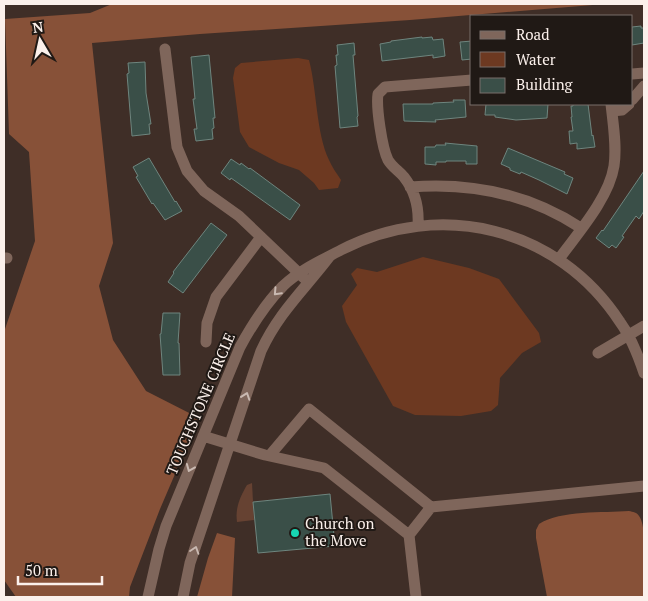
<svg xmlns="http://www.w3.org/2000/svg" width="648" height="601" viewBox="0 0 648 601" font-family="'PT Serif',serif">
<rect width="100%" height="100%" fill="#3f2e27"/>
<path fill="#664232" d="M252 483 254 520 237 522C235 508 240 497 247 485Z"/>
<path fill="#875138" d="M112 4H605L410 20 200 34 92 43 113 243 99 286 113 340 146 391 199 418 160 509 130 587 129 597H16L4 580V332L35 241 29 152 9 134 5 19 90 13Z
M629 511C633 512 637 512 639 516 648 527 644 581 644 597H547L536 538V530L539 524C561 510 603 513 629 511Z
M217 533 235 538 232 597H197L208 558Z"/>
<path fill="#6d3921" d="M298 58 309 60C317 90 316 133 329 160 332 167 337 174 341 180L338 188 319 190 314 183 299 170 279 163 249 147 240 132 233 78 235 68 241 63Z
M423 257 469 268 499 279 539 333 541 342 522 353 500 378 498 405 491 411 461 416 415 415 393 406 346 322 342 306 357 285 351 274 357 268 377 272Z"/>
<path fill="#3a4f48" stroke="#6e857e" d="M641 26V28H644V43L632 45V27Z
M422 37V38L432 37 433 40 443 39 445 56 433 58V55L382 61 380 44 391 42V41Z
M472 41V59L462 60 460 42Z
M354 43 355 55H353L358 116 357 117 358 126 340 128 335 66 337 65 336 55H338L337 45Z
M209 55 215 118H213L214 128 212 129 213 139 196 141 194 129H197L193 99H195L191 57Z
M145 62 146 93 151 124H149L150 134 132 136 127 74 129 73 128 63Z
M453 100H465L466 117 435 120 436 122 404 121 403 104H433V103L454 102Z
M486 104H548L547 118 516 120 495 117V115H485Z
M573 104H588L592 136 593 135 595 147 577 149V143L570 144 569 131H573L571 117H572L571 106H573Z
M445 143 477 146V164H466V161H446V162H436V165L425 164V147H435L436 145H446Z
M508 148 565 172 564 174 573 178 567 194 539 180 521 172 520 174 510 170V168L501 164Z
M149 158 175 202 176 201 182 211 165 220 153 203 152 204 136 177 138 176 133 167Z
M231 159 240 165 241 163 249 169 250 168 300 205 290 220 231 178 230 180 221 173Z
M644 171V211L639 219 636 216 622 236 624 237 616 248 612 245 609 248 596 238 602 230 603 231Z
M211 223 227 235 183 293 168 282 174 273 173 272Z
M163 313H180L178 343H179L180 375H163L160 334H161Z
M330 494 335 546 258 553 253 502Z"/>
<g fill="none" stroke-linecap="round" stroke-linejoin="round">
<path stroke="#7f665b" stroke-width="11" d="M165 49 177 147 187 171 204 191 239 216 304 278
M632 74 644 73
M632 100 644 86
M612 111 622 110 629 104
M410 187C472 182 529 194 581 228
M418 225C419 208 415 191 404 177 399 171 392 167 388 160 382 148 376 107 378 94L385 87 472 80
M4 258H7
M559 259C578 233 609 198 614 166 617 146 613 124 611 104
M206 342 207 323 216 297 261 237
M598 353 644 326
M203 436 265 455 324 468 409 535 431 507 644 486
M270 455 309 409 431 507
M409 535 416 597
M148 597 159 549 166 526 240 347C252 325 265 304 283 286 300 270 320 261 341 250 440 199 558 227 620 322 631 337 638 355 644 373
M183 597 190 563 261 351C279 312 305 289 330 256"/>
</g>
<defs><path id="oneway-chevron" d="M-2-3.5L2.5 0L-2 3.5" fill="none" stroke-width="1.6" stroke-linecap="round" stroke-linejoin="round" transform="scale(1.25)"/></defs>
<g stroke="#c9b9b1">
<use href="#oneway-chevron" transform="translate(277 292) rotate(133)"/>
<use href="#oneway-chevron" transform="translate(246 396) rotate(-71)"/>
<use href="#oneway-chevron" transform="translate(190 468) rotate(112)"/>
<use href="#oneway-chevron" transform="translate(195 550) rotate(-72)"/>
</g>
<circle fill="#17d5b2" stroke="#201915" stroke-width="2" cx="295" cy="533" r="5"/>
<g text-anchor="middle" stroke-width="4" stroke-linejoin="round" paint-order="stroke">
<g font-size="15" fill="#fbf0eb" stroke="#201915">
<text transform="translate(201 404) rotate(-67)" y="5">TOUCHSTONE CIRCLE</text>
</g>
<g font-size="15" fill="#fbf0eb" stroke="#201915" text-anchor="start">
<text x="305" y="529">Church on<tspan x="305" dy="17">the Move</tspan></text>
</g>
</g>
<rect width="648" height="601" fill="none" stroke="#fbf0eb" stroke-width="10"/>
<rect x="470" y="15" width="162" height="90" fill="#201915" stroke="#786f6b"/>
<rect x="480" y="31" width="25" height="8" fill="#7f665b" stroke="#786f6b"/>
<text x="516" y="40" font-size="15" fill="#fbf0eb">Road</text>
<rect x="480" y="52" width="25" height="15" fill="#6d3921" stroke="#786f6b"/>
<text x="516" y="65" font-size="15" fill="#fbf0eb">Water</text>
<rect x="480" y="78" width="25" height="15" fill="#3a4f48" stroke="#786f6b"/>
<text x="516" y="90" font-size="15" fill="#fbf0eb">Building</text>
<g transform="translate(40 40) rotate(351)" stroke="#201915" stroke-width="4" paint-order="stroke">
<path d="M0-4L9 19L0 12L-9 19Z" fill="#fbf0eb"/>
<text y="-8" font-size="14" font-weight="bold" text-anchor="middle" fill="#fbf0eb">N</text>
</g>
<path d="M18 576v8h84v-8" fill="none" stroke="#fbf0eb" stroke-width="2.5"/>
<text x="25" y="576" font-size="15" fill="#fbf0eb" stroke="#201915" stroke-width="4" paint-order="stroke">50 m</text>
</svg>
